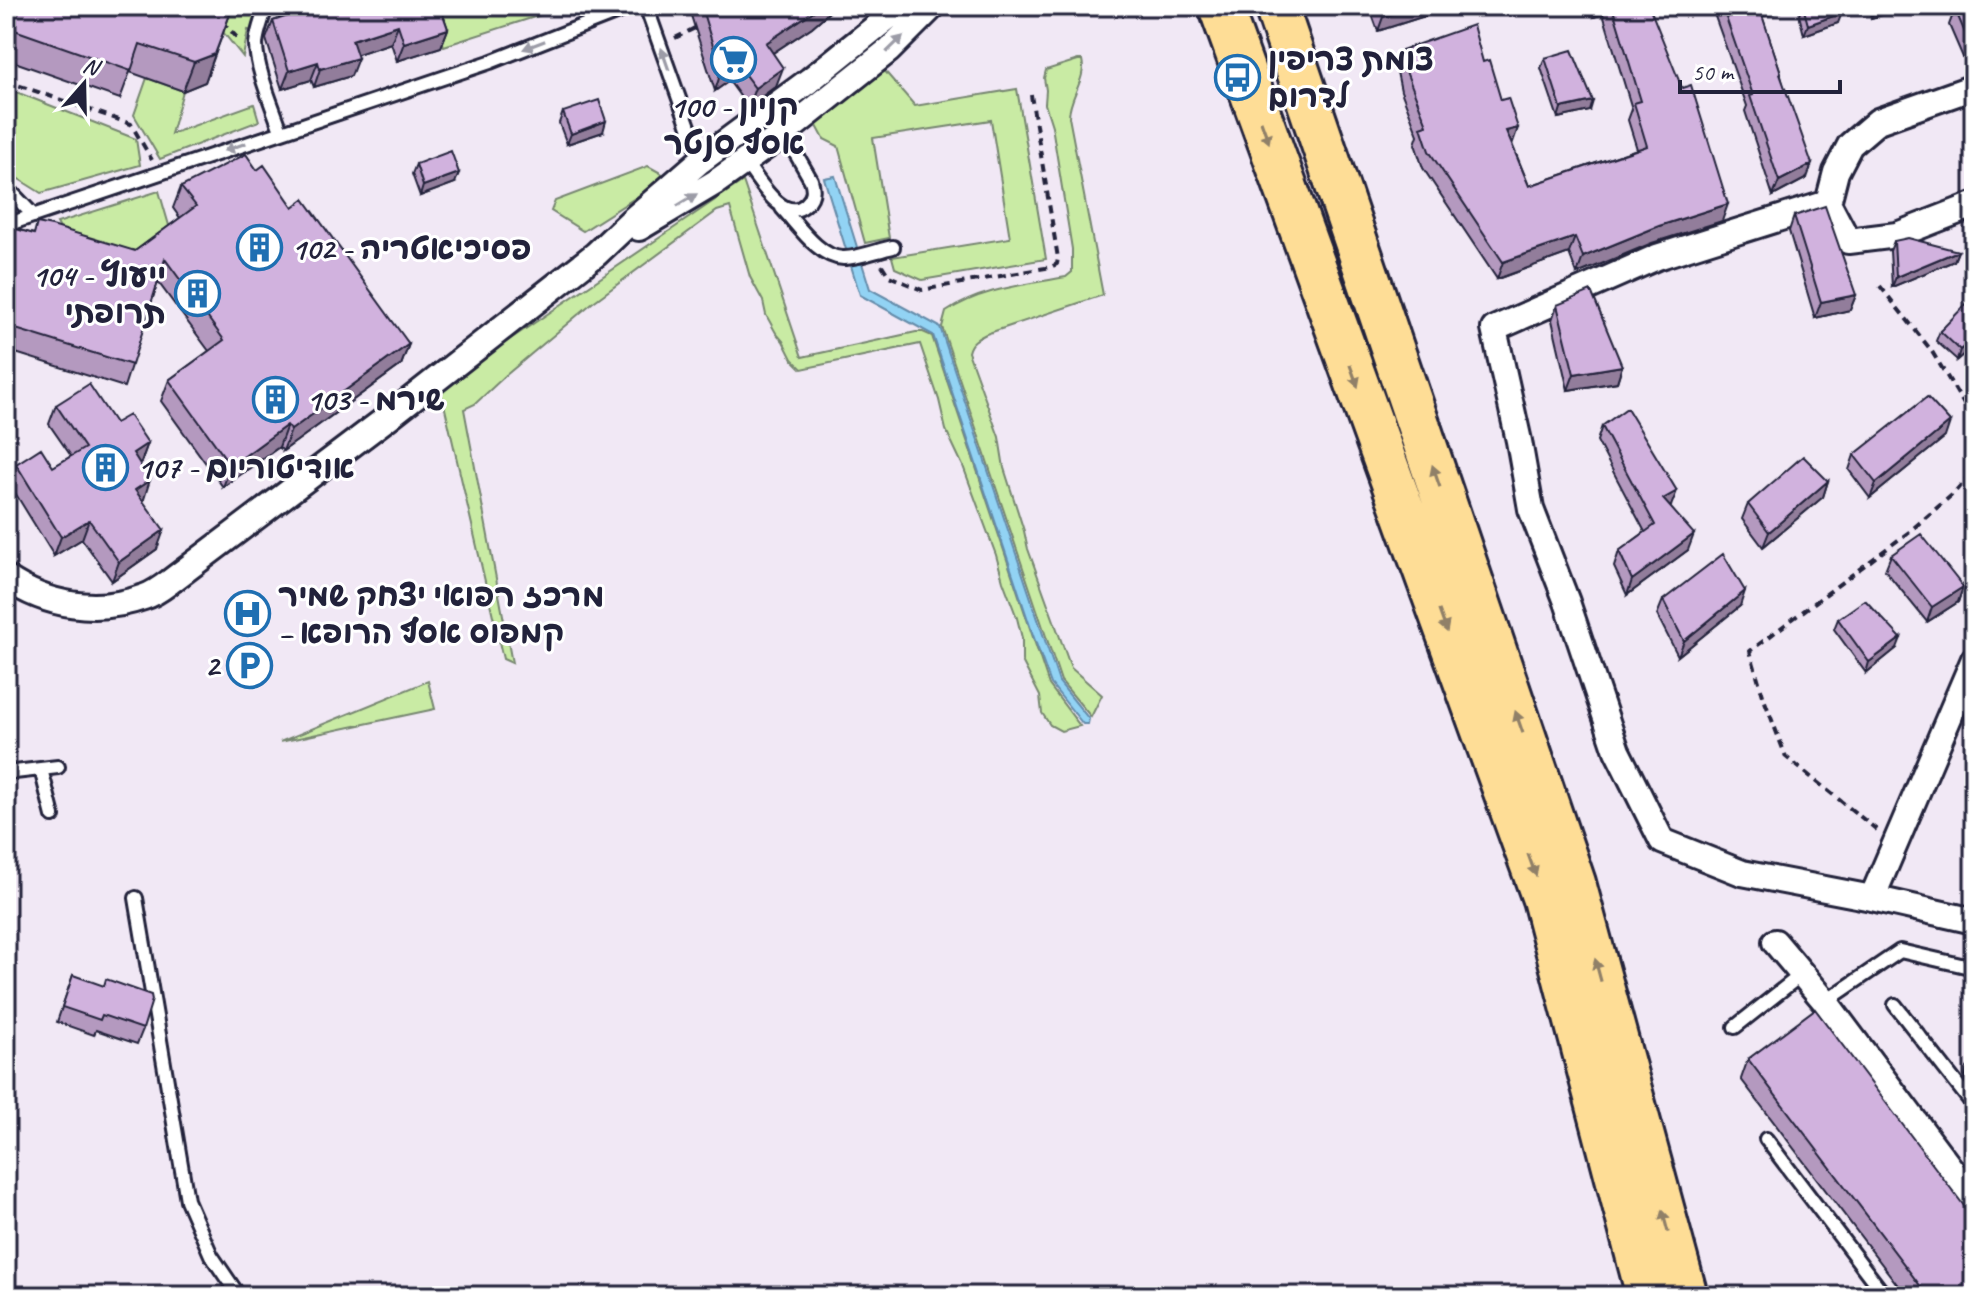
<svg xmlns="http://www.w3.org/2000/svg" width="1980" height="1302" viewBox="0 0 1980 1302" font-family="Caveat,'Playpen Sans Hebrew',sans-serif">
<rect width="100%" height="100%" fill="#f1e8f5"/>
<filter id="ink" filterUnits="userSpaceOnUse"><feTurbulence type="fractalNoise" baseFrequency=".0125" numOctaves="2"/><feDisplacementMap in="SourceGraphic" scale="16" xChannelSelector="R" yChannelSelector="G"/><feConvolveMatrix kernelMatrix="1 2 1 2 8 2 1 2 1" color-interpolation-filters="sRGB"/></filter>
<g filter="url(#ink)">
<path fill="#c9eba4" stroke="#768670" stroke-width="2" d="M217 6H255L261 8 254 31 248 30 243 57 223 32Z
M429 6H569L444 46Z
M1078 60H1082C1087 79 1069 97 1069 117L1103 295 986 334C978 338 970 342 968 352L999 437 1004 468 1024 531 1028 549 1071 668 1102 695 1091 717 1061 681 942 327 946 312C982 288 1025 285 1066 277L1072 272V249L1052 126 1045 104 1046 90 1044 78 1046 70Z
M883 69 915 106 1017 89 1046 259 922 280 895 268 892 257 1010 238 991 120 873 138 889 238 865 243 838 146 824 139 816 124Z
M147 78 183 91 171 134 254 104 259 121 160 159 134 115Z
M6 88 136 139 140 165 41 193 6 171Z
M648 166 668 177 583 231 551 211 555 201Z
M743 181 802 357 916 332H923L932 336 1049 685 1080 726 1061 731 1050 725 1042 713 1040 696 1022 661V638L1017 618 1003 581 996 555 963 466 946 430 939 400 920 344 802 369 792 359 783 341 776 333 766 315 763 301 750 277 730 207 717 211 592 303 505 376 475 404 464 409 512 663 503 659 440 387Z
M159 191 170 229 133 261 66 240 57 223Z
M428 681 435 709 280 742Z"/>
<path fill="#92d3f4" stroke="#658caa" stroke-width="2" d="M835 176 870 289 940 327 1059 682 1089 719 1088 724H1083L1051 684 1033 635 933 335 860 295 824 178Z"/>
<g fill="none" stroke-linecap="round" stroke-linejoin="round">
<defs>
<path id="lane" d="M266 6C263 18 257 31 256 44 256 69 273 107 281 131
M646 6 702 163
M745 162C757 177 783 226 806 204 814 197 814 189 811 180L784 133 768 112
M6 189 14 195 34 216
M782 208C797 224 820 259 844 258 859 258 878 250 893 247
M6 225 490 62 633 6
M41 769 53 816
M6 773 58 767
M136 898 187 1200 211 1255 239 1296
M1825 1002 1900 951 1974 968
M1895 1005 1974 1106
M1735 1027 1802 974
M1969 1099 1974 1072
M1766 1139 1885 1296"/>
<path id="street" d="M1828 203 1836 172 1850 145 1878 121 1974 87
M639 228 716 182 782 135 889 50 933 6
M6 578C47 606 97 614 144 597 154 594 163 587 171 581L391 415 596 254 632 220 700 161 810 80 902 6
M1974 659 1872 898 1974 921
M1872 898 1742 873 1662 841 1617 751 1567 602 1531 509 1519 441 1494 329 1657 257 1828 203 1848 241 1897 235 1974 205
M1775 942 1828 1005 1974 1200"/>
<path id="highway" d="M1220 6 1544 899 1648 1296
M1276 6 1574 883 1686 1296"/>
</defs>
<use href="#lane" stroke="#22223b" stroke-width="18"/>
<use href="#street" stroke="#22223b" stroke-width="30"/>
<use href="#highway" stroke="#22223b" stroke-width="48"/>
<path stroke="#22223b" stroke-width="4" stroke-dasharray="8 6" stroke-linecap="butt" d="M222 21 240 41
M675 38 695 28
M6 81 131 124 152 160
M882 265 889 276 922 290 1051 267 1057 264 1058 258 1031 95
M1880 286 1931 350 1968 411 1974 443
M1877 830 1786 757 1764 699 1750 651 1909 532 1953 494 1974 470"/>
<use href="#lane" stroke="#fff" stroke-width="12"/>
<use href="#street" stroke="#fff" stroke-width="24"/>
<use href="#highway" stroke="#fedd96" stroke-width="42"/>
</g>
<path fill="#b499bf" stroke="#22223b" stroke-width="2" d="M6 6H233L205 82 183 91 130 72 120 99 6 59Z
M279 6H440L448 29 441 47 397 61 391 43 357 54 351 76 314 87 311 80 282 89 266 39 273 21 282 18 276 16Z
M688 6H836L812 27 773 53 776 86 748 107 729 81 715 91Z
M1369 6H1450V8L1378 31Z
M1471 6H1500L1473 14Z
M1591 6H1649L1722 221 1652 243 1577 274 1569 253 1497 279 1423 168 1415 144 1418 135 1401 91 1396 67 1402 50 1483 62 1512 144 1529 186 1637 149 1628 120 1632 109 1603 14 1594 17Z
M1713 6H1791L1790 9 1762 16 1781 73V76L1807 178 1773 196 1745 111 1747 106 1712 8Z
M1802 6H1839L1838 23 1804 35 1799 15Z
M1868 6H1899L1897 11 1871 18Z
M1974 6V59L1965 62 1949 25 1955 9Z
M1545 58 1590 111 1558 118 1541 68Z
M563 112 603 132 567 144 559 123Z
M416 164 455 183 420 196 412 174Z
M257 170 293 207 409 344 401 365 283 451 279 447 223 487 161 401 169 380 209 351 158 282 124 387 6 350V247L9 248 16 229 33 234 135 251 180 218 173 208 181 187Z
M1794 216 1856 295 1850 310 1815 318 1789 231Z
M1894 241 1958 251 1954 261 1892 287 1890 251Z
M1557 305 1622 366 1617 382 1568 390 1552 320Z
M1940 331 1974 345 1957 360 1936 341Z
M56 405 115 423 148 443 141 462 139 463 144 499 142 500 157 549 112 581 82 539 54 556 9 483 16 464 53 467 71 456 49 424Z
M1602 426 1671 506 1670 507 1688 550 1627 595 1614 567 1619 551 1645 532 1597 441Z
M1945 437 1870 498 1849 470 1854 455Z
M1828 481 1823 497 1763 547 1742 519 1748 504Z
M1891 555 1963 587 1958 602 1927 622 1885 570Z
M1663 600 1740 606 1678 656 1657 615Z
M1838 619 1897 648 1866 673 1834 629Z
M73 975 143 1029 137 1044 96 1030 94 1035 57 1022Z
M1748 1059 1974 1296H1906L1741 1079Z"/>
<path fill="#927d9b" stroke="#22223b" stroke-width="2" d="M821 6H836L812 27 759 62 766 43Z
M1418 6H1450V8L1378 31 1383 17Z
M1476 6H1500L1473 14Z
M1598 6H1606L1603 14 1594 17Z
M1758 6H1791L1790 9 1753 19Z
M1880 6H1899L1897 11 1871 18 1875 7Z
M1842 13 1838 23 1804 35 1808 25Z
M398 25 391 43 346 58 352 40Z
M448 29 441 47 397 61 404 43Z
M1974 46V59L1965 62 1971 47Z
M215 54 205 82 183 91 194 62Z
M358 58 351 76 314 87 320 69Z
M318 62 311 80 282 89 289 71Z
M736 63 729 81 715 91 721 72Z
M783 68 776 86 748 107 755 88Z
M1593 101 1590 111 1558 118 1561 108Z
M606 121 603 132 567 144 571 134Z
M1518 128 1512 145 1506 131Z
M1812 164 1807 178 1773 196 1779 181Z
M459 173 455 183 420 196 423 186Z
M1728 204 1722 221 1652 243 1577 274 1583 257 1659 226Z
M1575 237 1569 253 1497 279 1503 262Z
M1958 251 1954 261 1892 287 1896 277Z
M1856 295 1850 310 1815 318 1821 302Z
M1974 338V345L1957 360 1960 350Z
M409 344 401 365 283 451 291 430Z
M1622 366 1617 382 1568 390 1574 374Z
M1950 422 1945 437 1870 498 1876 483Z
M287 425 279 447 223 487 231 466Z
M148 443 141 462 126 472 133 453Z
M150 480 144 499 128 509 135 490Z
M1828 481 1823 497 1763 547 1769 532Z
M1677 491 1671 506 1657 514 1663 499Z
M89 520 82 539 54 556 61 537Z
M164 530 157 549 112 581 119 562Z
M1694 534 1688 550 1627 595 1632 580Z
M1963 587 1958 602 1927 622 1932 607Z
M1745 591 1740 606 1678 656 1684 641Z
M1901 638 1897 648 1866 673 1869 662Z"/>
<path fill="#d1b2de" stroke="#22223b" stroke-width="2" d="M6 6H233L215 54 194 62 140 44 131 71 6 27Z
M306 6H440L448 29 404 43 398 25 352 40 358 58 320 69 318 62 289 71 273 21 312 8Z
M701 6H821L766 43 783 68 755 88 736 63 721 72Z
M1378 6H1418L1383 17Z
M1612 6H1649L1682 88 1691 85 1728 204 1659 226 1583 257 1575 237 1503 262 1429 151 1421 127 1427 125 1407 74 1402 50 1473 25 1483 62 1489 60 1501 100 1508 98 1518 128 1506 131 1529 186 1647 146 1634 103 1641 101Z
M1722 6H1759L1781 73 1780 74 1812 164 1779 181 1750 96 1753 95Z
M1803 6H1839L1842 13 1808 25Z
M1964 6H1974V46L1971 47 1955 9Z
M1572 50 1593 101 1561 108 1545 58Z
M599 100 606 121 571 134 563 112Z
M451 151 459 173 423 186 416 164Z
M246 154 257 170 264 165 293 207 304 199 409 344 291 430 287 425 231 466 169 380 224 340 165 259 132 365 6 326V247L10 248 16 229 34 234 37 223 52 226 135 251 196 206 181 187Z
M1825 206 1856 295 1821 302 1794 216Z
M1908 238 1958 251 1896 277 1894 241Z
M1591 291 1622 366 1574 374 1557 305Z
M1974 296V338L1960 350 1940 331Z
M89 384 115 423 129 415 148 443 133 453 150 480 135 490 164 530 119 562 89 520 61 537 16 464 41 448 53 467 85 448 56 405Z
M1927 397 1950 422 1876 483 1854 455Z
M1627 408 1677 491 1663 499 1694 534 1632 580 1619 551 1655 525 1602 426Z
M1803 456 1828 481 1769 532 1748 504Z
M1921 534 1963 587 1932 607 1891 555Z
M1723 554 1745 591 1684 641 1663 600Z
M1865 600 1901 638 1869 662 1838 619Z
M73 975 104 986 106 979 151 995 152 1000 143 1029 102 1015 100 1020 62 1007Z
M1815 1009 1974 1219V1296H1928L1748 1059Z"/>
<defs><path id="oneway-solid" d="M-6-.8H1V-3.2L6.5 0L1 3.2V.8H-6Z" transform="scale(2)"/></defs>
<g fill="#9c9ca7">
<use href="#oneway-solid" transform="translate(895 44) rotate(-44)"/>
<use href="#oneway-solid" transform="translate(534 45) rotate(159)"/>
<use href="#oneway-solid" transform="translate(665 59) rotate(-109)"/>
<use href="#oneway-solid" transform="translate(235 147) rotate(161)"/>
<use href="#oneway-solid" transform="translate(687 200) rotate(-31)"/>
</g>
<g fill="#908068">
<use href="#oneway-solid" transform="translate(1265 132) rotate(70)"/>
<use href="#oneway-solid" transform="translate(1354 376) rotate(70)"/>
<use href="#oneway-solid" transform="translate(1436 476) rotate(-109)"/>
<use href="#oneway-solid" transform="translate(1443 621) rotate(70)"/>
<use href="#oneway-solid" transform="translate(1519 722) rotate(-109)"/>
<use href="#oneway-solid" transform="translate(1532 865) rotate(70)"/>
<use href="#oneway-solid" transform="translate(1598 970) rotate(-105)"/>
<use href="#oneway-solid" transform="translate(1665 1221) rotate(-105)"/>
</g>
</g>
<defs>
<symbol id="supermarket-ring" viewBox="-11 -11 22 22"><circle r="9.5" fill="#fff" stroke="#1f6fb2" stroke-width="1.5"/><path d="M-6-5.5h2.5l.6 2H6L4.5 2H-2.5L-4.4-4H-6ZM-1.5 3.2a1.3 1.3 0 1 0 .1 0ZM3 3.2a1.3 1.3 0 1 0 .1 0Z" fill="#1f6fb2"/></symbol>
<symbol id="bus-ring" viewBox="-11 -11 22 22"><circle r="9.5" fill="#fff" stroke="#1f6fb2" stroke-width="1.5"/><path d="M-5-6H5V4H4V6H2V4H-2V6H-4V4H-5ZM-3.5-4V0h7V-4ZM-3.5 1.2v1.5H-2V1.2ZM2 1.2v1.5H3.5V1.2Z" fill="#1f6fb2"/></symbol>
<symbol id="building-ring" viewBox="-11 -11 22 22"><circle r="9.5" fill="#fff" stroke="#1f6fb2" stroke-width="1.5"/><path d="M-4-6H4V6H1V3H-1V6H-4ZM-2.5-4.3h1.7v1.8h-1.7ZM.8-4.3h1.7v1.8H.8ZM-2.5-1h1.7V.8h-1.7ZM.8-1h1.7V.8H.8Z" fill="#1f6fb2"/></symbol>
<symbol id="hospital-ring" viewBox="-11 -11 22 22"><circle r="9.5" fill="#fff" stroke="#1f6fb2" stroke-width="1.5"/><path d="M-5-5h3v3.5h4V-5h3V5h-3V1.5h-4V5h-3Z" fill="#1f6fb2"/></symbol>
<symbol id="parking-ring" viewBox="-11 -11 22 22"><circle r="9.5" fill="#fff" stroke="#1f6fb2" stroke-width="1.5"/><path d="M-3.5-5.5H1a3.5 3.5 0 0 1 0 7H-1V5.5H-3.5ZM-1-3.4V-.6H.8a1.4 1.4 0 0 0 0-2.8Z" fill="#1f6fb2"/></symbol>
</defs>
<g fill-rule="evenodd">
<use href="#supermarket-ring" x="708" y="34" width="51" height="51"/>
<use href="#bus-ring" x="1212" y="52" width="51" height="51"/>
<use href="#building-ring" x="234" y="222" width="51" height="51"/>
<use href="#building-ring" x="172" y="268" width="51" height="51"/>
<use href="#building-ring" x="250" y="374" width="51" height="51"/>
<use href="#building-ring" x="80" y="442" width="51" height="51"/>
<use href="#hospital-ring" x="222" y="588" width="51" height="51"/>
<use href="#parking-ring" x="224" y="640" width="51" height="51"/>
</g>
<g text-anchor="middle" stroke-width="6" stroke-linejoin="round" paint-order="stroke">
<g font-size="32" font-weight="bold" fill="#22223b" stroke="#fff" text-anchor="start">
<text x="1268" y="70">צומת צריפין<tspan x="1268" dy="37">לדרום</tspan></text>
<text x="734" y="117" text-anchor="middle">100 - קניון<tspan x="734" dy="37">אסף סנטר</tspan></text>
<text x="291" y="259">102 - פסיכיאטריה</text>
<text x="166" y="286" text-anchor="end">104 - ייעוץ<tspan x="166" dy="37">תרופתי</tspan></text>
<text x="306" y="410">103 - שירמ</text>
<text x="137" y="478">107 - אודיטוריום</text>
<text x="278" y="606">מרכז רפואי יצחק שמיר<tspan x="278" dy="37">– קמפוס אסף הרופא</tspan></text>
<text x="219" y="676" text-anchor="end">2</text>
</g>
</g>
<rect width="1980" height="1302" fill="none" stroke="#fff" stroke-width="32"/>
<rect x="16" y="16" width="1948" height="1270" fill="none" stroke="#22223b" stroke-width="3" filter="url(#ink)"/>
<g transform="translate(84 84) rotate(20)" stroke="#ffffff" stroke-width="6" paint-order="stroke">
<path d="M0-6L14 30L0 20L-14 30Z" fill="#22223b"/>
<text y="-12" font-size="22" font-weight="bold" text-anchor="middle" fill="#22223b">N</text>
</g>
<path d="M1680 80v12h160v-12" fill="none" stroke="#22223b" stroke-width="4"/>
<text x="1692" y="80" font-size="24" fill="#22223b" stroke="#ffffff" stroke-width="6" paint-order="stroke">50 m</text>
</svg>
